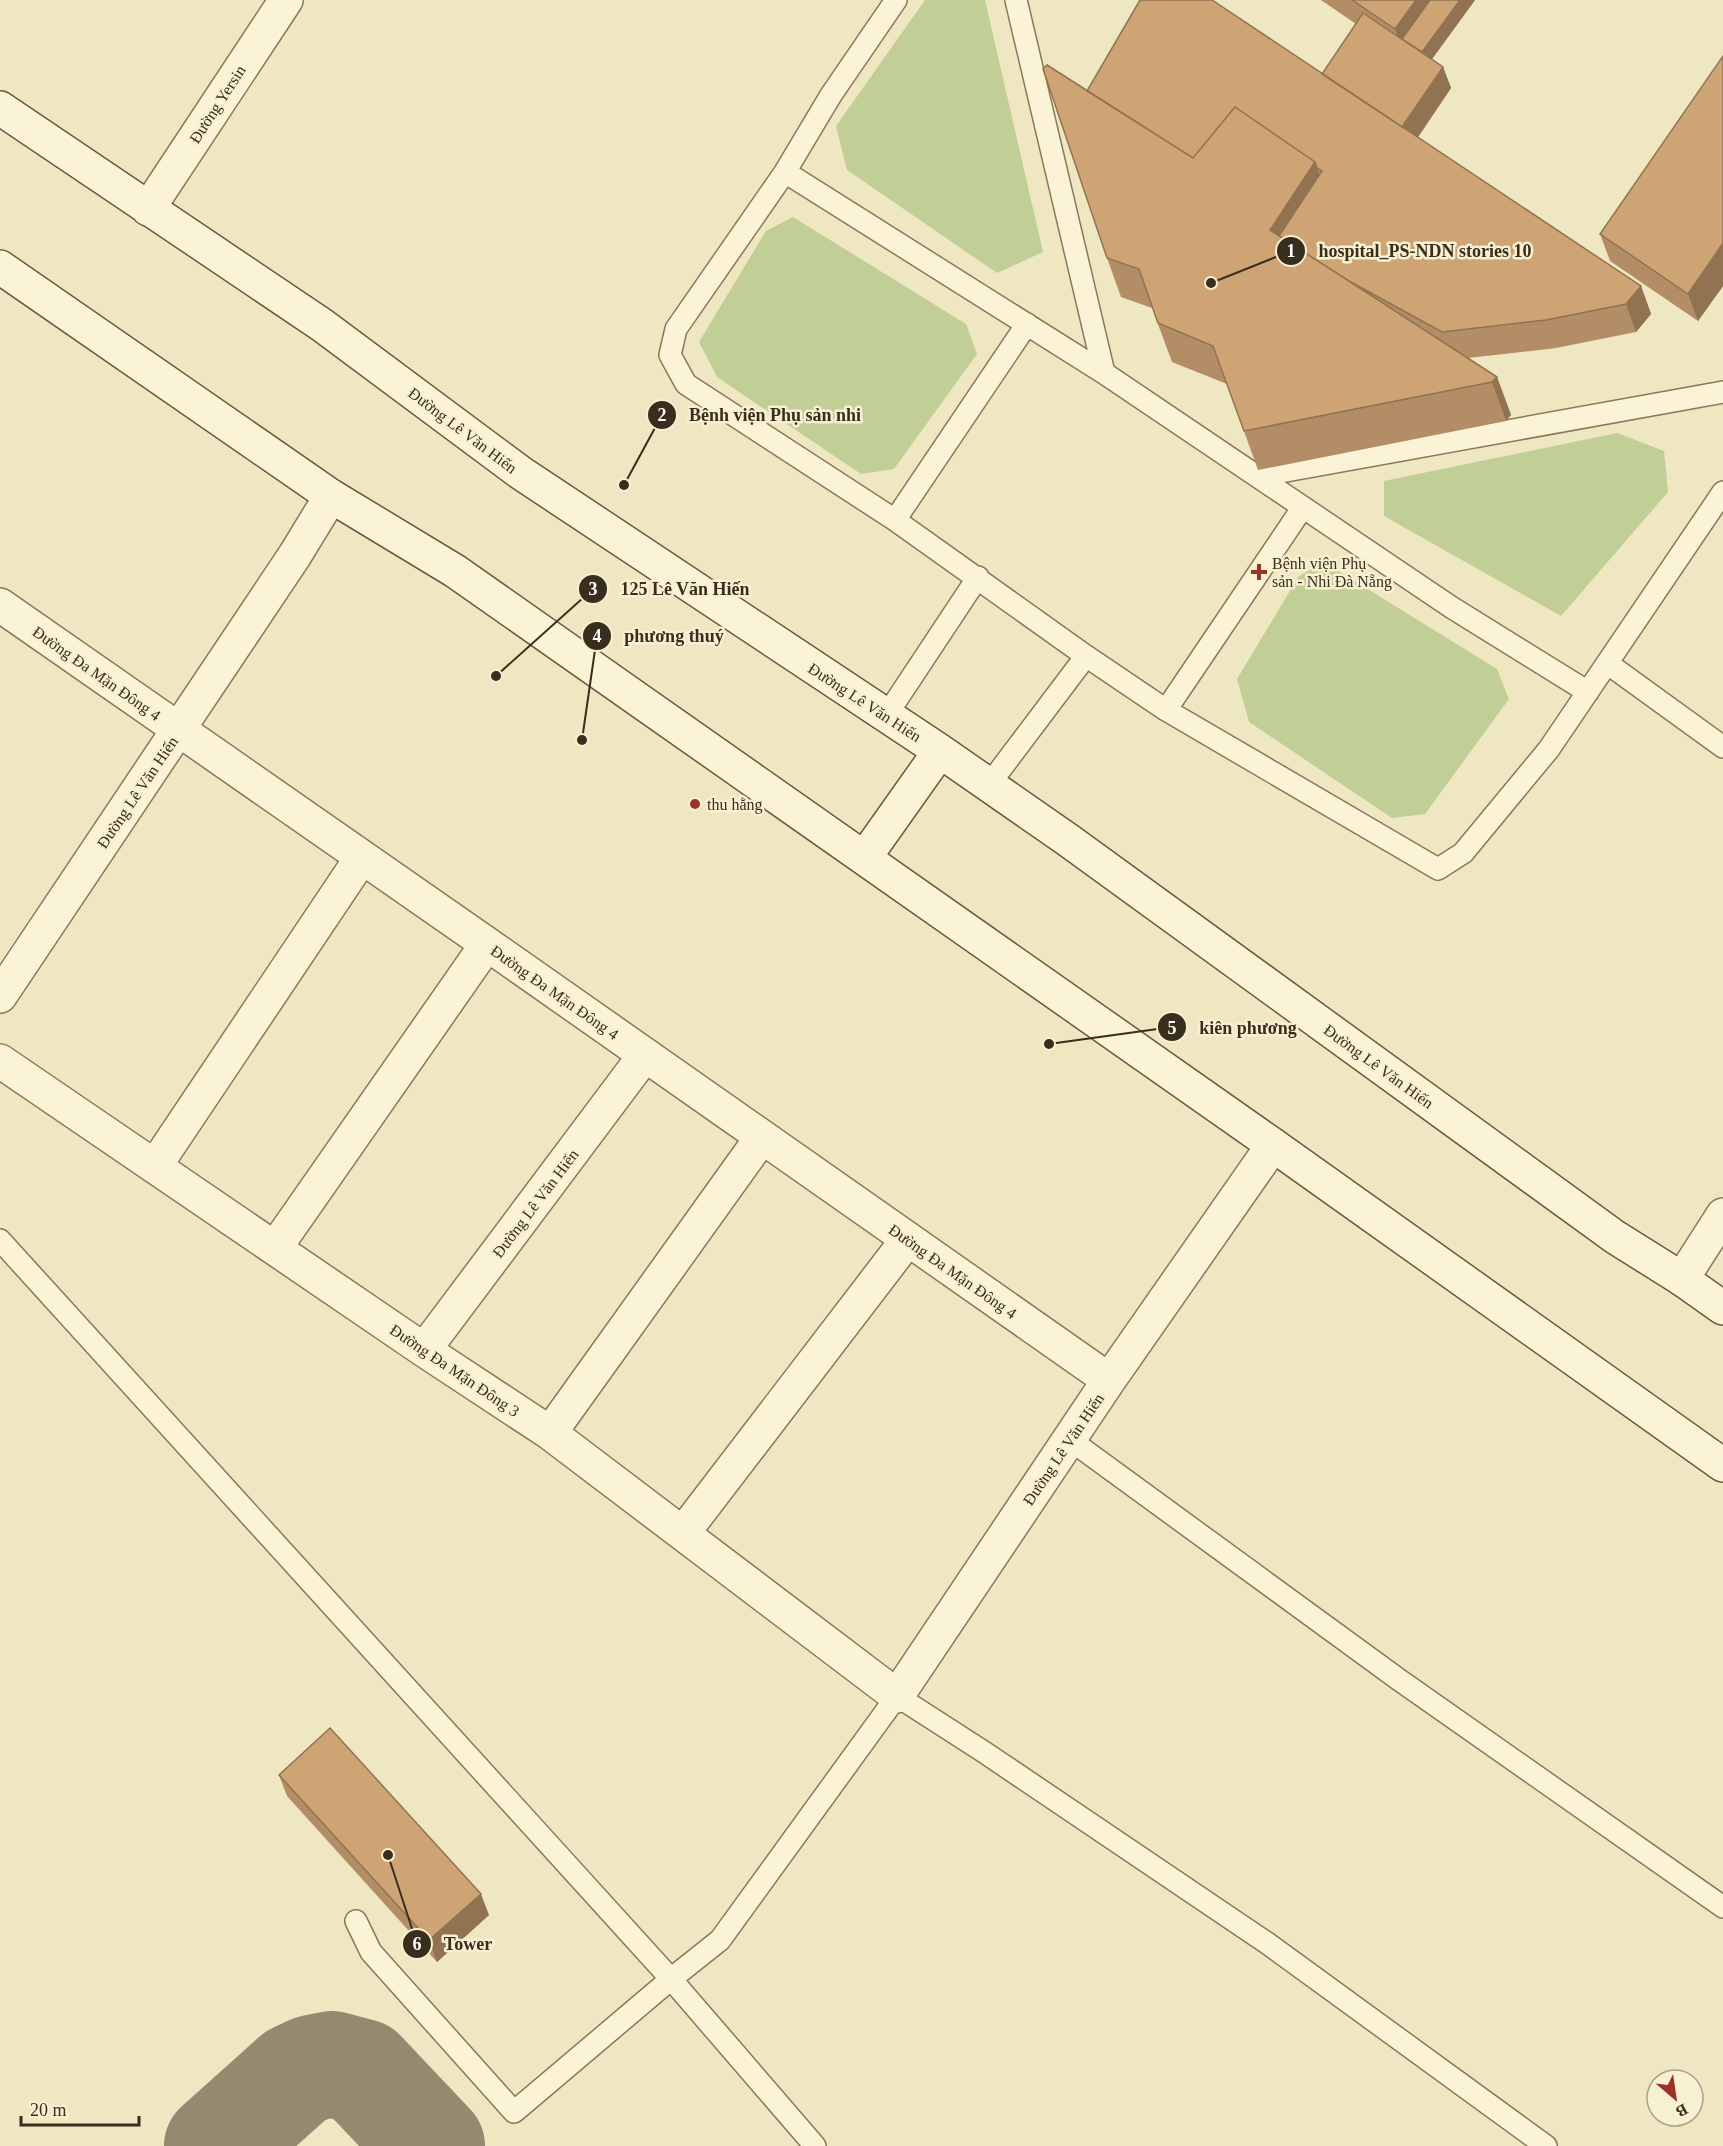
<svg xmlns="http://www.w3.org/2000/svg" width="1723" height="2146" viewBox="0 0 1723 2146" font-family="'Times New Roman',serif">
<rect width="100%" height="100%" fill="#efe7c1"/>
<path fill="#c1ce95" d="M925 0H985L1043 252 997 273 847 170 836 126Z
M793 217 966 324 977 354 894 469 861 474 717 377 699 342 766 231Z
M1617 433 1664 451 1668 492 1561 616 1384 516V481Z
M1324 562 1497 669 1509 699 1425 814 1392 818 1249 722 1237 679 1299 576Z"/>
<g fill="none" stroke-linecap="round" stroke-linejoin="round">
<path stroke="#948a6f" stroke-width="106" d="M217 2146 295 2076 312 2068 332 2064 362 2072 432 2146"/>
<defs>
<path id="service" d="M896 0 831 95 785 172 676 329 670 355 686 384 895 520 1086 656 1166 710 1438 869 1463 853 1549 749 1723 492
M1016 0 1104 373
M785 172 1104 373 1451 607 1588 692
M1258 476 1723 392
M895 520 1027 324
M1607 663 1723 747
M1166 710 1303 507
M886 716 978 577
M988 786 1086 656
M0 1240 671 1979 815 2146
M1069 1439 1398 1679 1723 1907
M356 1921 371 1952 514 2112 671 1979 720 1940 897 1696 984 1752 1267 1943 1546 2146"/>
<path id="minor" d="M148 209 286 0
M0 605 487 944 1109 1380
M0 996 295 555 331 496
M0 1061 424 1350 550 1433 897 1696 1109 1380 1273 1145
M155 1166 362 857
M275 1248 487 944
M1682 1279 1723 1215
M424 1350 645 1055
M550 1433 762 1137
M683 1533 908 1239"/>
<path id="secondary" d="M0 108 322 325 521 473 940 751 1068 840 1615 1237 1682 1279 1723 1308
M0 267 331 496 455 571 1273 1145 1723 1465
M865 857 940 751"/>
</defs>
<use href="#service" stroke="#8a7858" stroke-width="24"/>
<use href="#minor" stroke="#8a7858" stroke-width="36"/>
<use href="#secondary" stroke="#6b593b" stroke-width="36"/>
<use href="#service" stroke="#faf3d5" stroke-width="21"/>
<use href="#minor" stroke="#faf3d5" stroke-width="33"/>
<use href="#secondary" stroke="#faf3d5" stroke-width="33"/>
</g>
<path fill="#b28d65" d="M1321 0H1475L1432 59 1443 67 1451 88 1418 137 1641 286 1651 314 1636 332 1556 348 1468 358 1497 377 1511 415 1506 421 1258 470 1227 384 1172 362 1152 308 1121 297 1107 258 1087 91 1322 74 1356 24Z
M1723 56V286L1698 321 1610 261 1600 234Z
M279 1775 489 1915 437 1962 287 1796Z"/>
<path fill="#917352" d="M1416 0H1446L1400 42 1395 29Z
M1460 0H1475L1424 70 1419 56Z
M1443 67 1451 88 1410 149 1402 128Z
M1315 162 1329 200 1285 266 1270 230Z
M1723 243V286L1698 321 1688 294Z
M1641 286 1651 314 1636 332 1626 304Z
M1497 377 1511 415 1506 421 1492 382Z
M481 1894 489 1915 437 1962 429 1940Z"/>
<path fill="#cfa475" stroke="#917352" stroke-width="1.5" d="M1140 0H1212L1641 286 1626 304 1546 320 1442 332 1349 281 1279 236 1322 171 1317 168 1315 162 1235 107 1193 158 1087 91Z
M1352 0H1416L1395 29Z
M1430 0H1460L1422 52 1402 39Z
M1363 13 1443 67 1402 127 1322 74Z
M1723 56V243L1688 294 1600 234Z
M1047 65 1193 158 1235 107 1315 162 1270 230 1497 377 1492 382 1244 431 1213 346 1158 323 1139 269 1107 258 1043 69Z
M330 1728 481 1894 429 1940 279 1775Z"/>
<g fill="#9b3226" stroke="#f7f0d1" stroke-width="2">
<path d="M1256 563h6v6h6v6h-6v6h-6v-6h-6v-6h6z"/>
<circle cx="695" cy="804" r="6"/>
</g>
<g text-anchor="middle" stroke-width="5" stroke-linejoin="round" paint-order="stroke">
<g font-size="16" fill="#392d1d" stroke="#f7f0d1">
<text transform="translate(217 104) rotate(-57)" y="6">Đường Yersin</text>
<text transform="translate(463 430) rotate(37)" y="6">Đường Lê Văn Hiến</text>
<text transform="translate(97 673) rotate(35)" y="6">Đường Đa Mặn Đông 4</text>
<text transform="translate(865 702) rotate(33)" y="6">Đường Lê Văn Hiến</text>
<text transform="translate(137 792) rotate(-56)" y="6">Đường Lê Văn Hiến</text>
<text transform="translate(555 992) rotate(35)" y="6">Đường Đa Mặn Đông 4</text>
<text transform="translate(1379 1066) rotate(36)" y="6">Đường Lê Văn Hiến</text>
<text transform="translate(535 1203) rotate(-53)" y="6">Đường Lê Văn Hiến</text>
<text transform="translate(953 1271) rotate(35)" y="6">Đường Đa Mặn Đông 4</text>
<text transform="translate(455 1370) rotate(34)" y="6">Đường Đa Mặn Đông 3</text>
<text transform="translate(1063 1449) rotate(-56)" y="6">Đường Lê Văn Hiến</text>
</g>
<g font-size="16" fill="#392d1d" stroke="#f7f0d1" text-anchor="start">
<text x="1272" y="569">Bệnh viện Phụ<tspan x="1272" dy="18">sản - Nhi Đà Nẵng</tspan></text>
<text x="707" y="810">thu hằng</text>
</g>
</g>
<path fill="none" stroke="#392d1d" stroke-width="2" d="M1211 283L1291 251M624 485L662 415M496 676L593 589M582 740L597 636M1049 1044L1172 1027M388 1855L417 1944"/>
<g fill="#392d1d" stroke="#f7f0d1" stroke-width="2">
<circle cx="1211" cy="283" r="6"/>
<circle cx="624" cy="485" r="6"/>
<circle cx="496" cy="676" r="6"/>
<circle cx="582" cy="740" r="6"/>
<circle cx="1049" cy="1044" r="6"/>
<circle cx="388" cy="1855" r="6"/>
<circle cx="1291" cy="251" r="15"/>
<circle cx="662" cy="415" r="15"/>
<circle cx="593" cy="589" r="15"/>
<circle cx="597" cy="636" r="15"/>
<circle cx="1172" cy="1027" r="15"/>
<circle cx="417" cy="1944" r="15"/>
</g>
<g font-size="18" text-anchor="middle" font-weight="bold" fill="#fff">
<text x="1291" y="257">1</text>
<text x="662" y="421">2</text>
<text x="593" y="595">3</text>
<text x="597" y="642">4</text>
<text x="1172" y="1034">5</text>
<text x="417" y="1950">6</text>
</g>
<g font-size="18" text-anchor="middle" font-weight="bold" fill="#392d1d" stroke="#f7f0d1" stroke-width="5" stroke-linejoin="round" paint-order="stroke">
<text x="1425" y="257">hospital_PS-NDN stories 10</text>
<text x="775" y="421">Bệnh viện Phụ sản nhi</text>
<text x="685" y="595">125 Lê Văn Hiến</text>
<text x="674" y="642">phương thuý</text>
<text x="1248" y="1034">kiên phương</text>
<text x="468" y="1950">Tower</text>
</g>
<g transform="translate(1675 2098) rotate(151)"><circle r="28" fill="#f7f0d1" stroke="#aba289" stroke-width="1.5"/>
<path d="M0-4.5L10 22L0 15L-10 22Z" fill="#9b3226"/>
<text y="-9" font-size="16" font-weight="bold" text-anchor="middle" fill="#392d1d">B</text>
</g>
<path d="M21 2116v9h118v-9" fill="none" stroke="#392d1d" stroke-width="3"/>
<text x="30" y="2116" font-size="18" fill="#392d1d" stroke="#f7f0d1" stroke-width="4.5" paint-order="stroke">20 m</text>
</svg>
